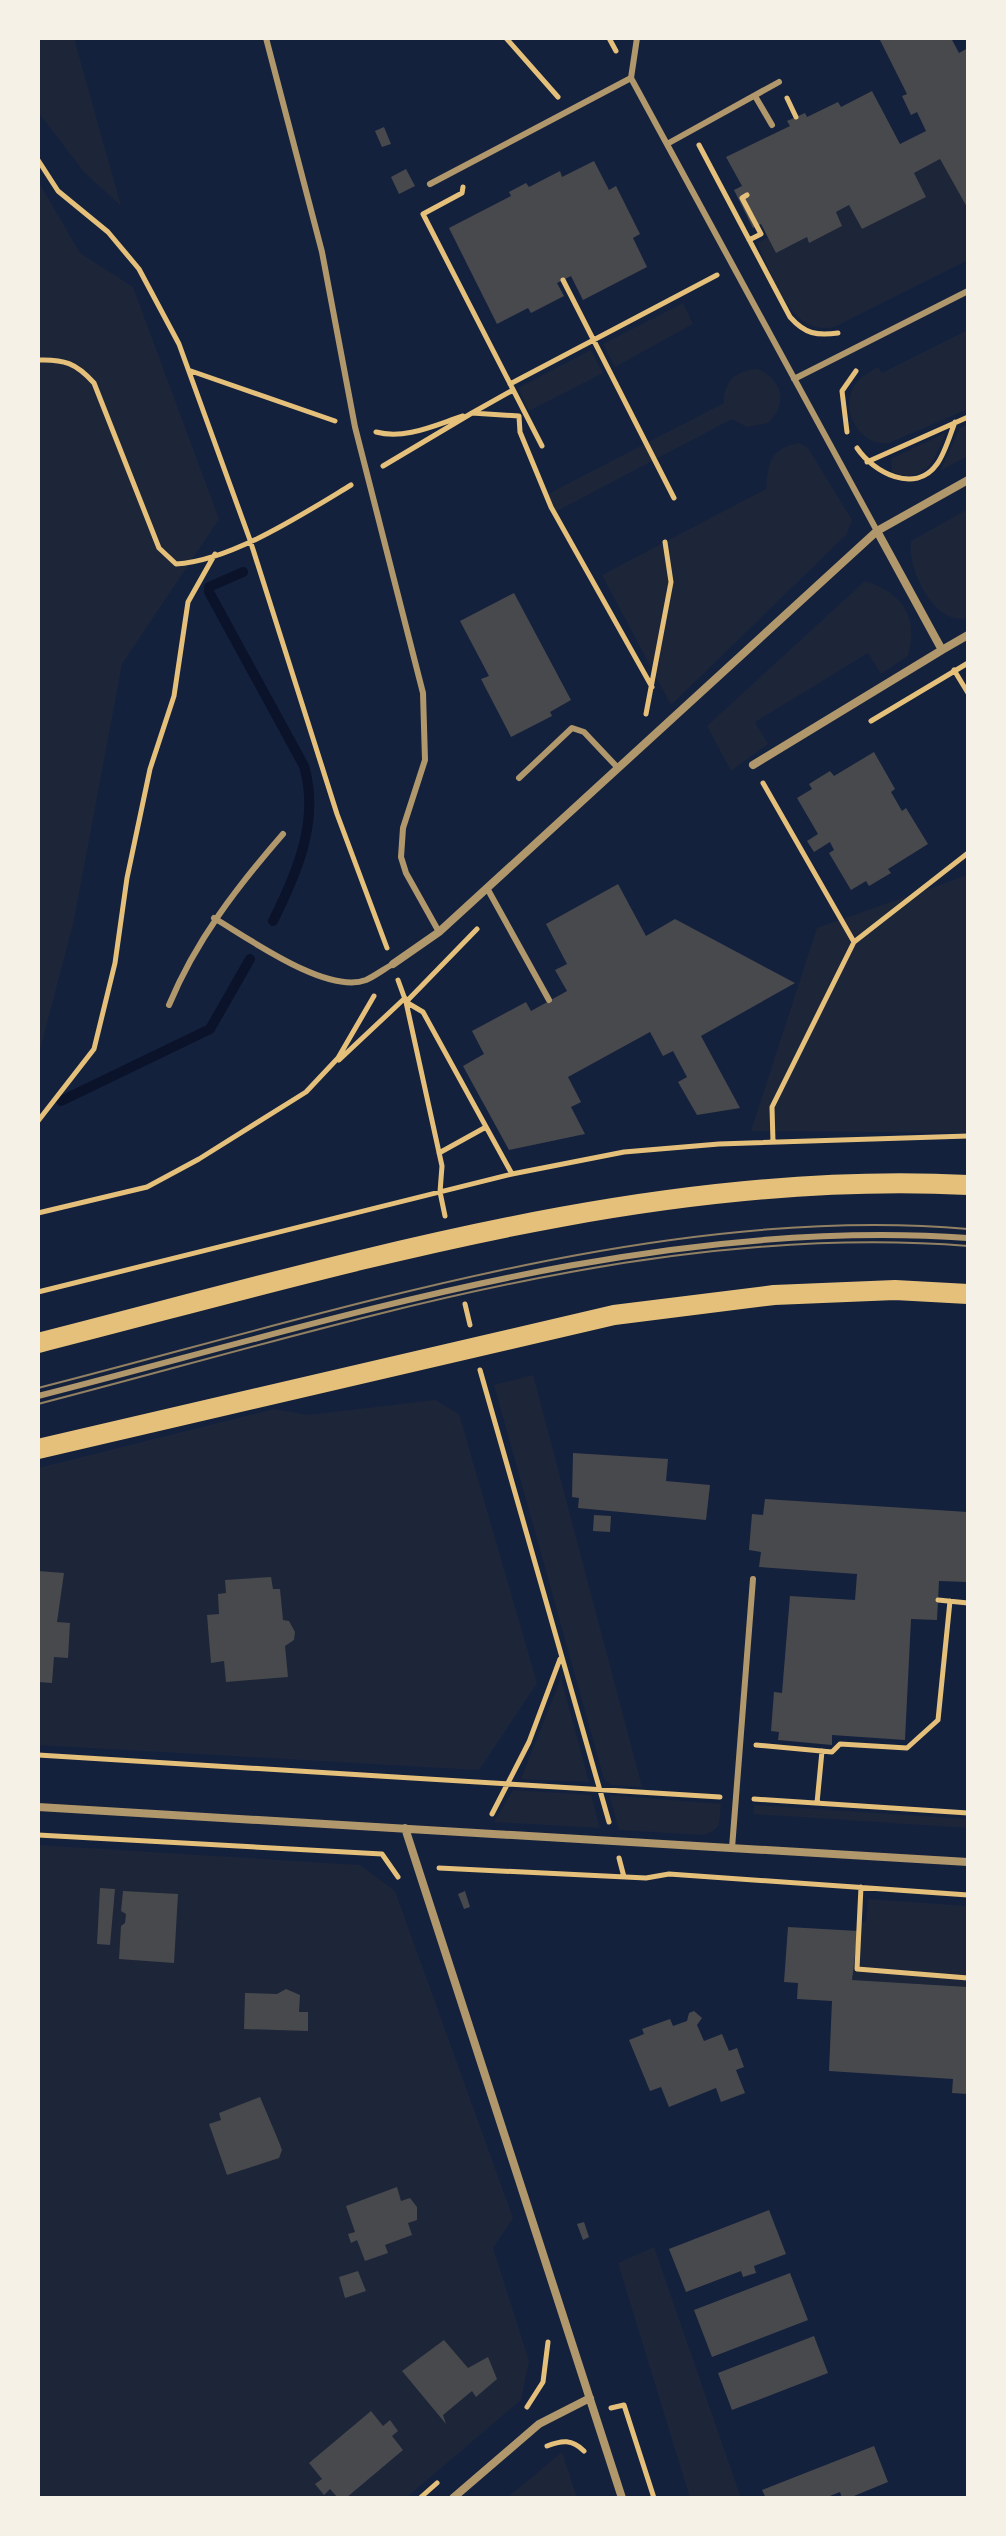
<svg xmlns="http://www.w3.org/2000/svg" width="1006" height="2536" viewBox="0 0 1006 2536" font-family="'PT Sans Narrow',sans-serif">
<rect width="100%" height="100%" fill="#14213d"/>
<path fill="#1d2539" d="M38 38H74L121 206 84 172 38 112Z
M940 159 968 209V260L834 327C789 336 773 275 757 243L768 237 776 253 807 237 810 242 842 226 836 212 849 205 862 229 926 197 914 173Z
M38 181 80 253 133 287 219 519 122 664 74 920 38 1058Z
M683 303 693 324 615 367 603 344Z
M968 330V409L889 443C862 447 840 414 853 388 858 378 868 373 878 367L882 373Z
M591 350 603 373 529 411 518 388Z
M758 369C783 380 788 404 768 423L747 427 732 419 555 512 546 495 724 403C723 381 737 370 758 369Z
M968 424V456L941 470 960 428Z
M945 433C935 459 926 486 892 472L891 459Z
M799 443 808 448 852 520 846 535 671 705 602 575 766 489C769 462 769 449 799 443Z
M968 509V618C933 626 907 568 911 541Z
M865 581C903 593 919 618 908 656L881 674 868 653 755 722 768 744 731 771 707 726Z
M968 875V1133L751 1131 817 928Z
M533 1375 536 1386 642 1787 611 1785 604 1779 494 1385Z
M435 1400 459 1414 537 1683 479 1770 38 1745V1468L274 1409 308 1415Z
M561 1678 589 1782 521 1779Z
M513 1790 591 1795 600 1828 494 1822Z
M609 1795 721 1804 719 1825 713 1831 704 1835 619 1830Z
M754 1805 968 1819V1828L753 1814Z
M38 1845 360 1865 395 1891 513 2218 493 2248 529 2361 521 2400 406 2498H38Z
M868 1899 968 1906V1987L852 1980 858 1922H866Z
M654 2247 741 2498H690L618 2263Z
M562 2452 577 2498H507Z"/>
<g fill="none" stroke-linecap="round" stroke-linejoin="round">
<path stroke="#0b132b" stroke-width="10" d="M243 572 209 587V592L304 766C320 820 297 873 273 921
M61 1101 210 1029 250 959"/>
</g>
<path fill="#48494c" d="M879 38H951L959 53 968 48V209L940 159 914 173 926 197 862 229 849 205 836 212 842 226 809 243 807 237 776 253 761 224 753 228 734 190 742 186 726 157 790 126 787 121 805 113 807 117 838 102 841 107 872 91 900 144 926 131 917 112 911 115 902 96 907 94Z
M384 127 391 144 382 147 375 131Z
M594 161 609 190 616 186 640 234 633 238 647 267 583 300 571 276 557 283 564 296 531 313 528 308 497 324 449 228 511 196 509 192 526 183 529 187 560 171 562 177Z
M406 169 415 186 399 194 391 177Z
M514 593 571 700 550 712 552 716 511 737 481 679 489 676 460 621Z
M874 752 895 789 891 792 902 811 906 808 928 844 888 869 891 873 869 886 866 881 851 890 829 853 834 850 830 842 814 852 807 841 818 834 797 798 812 789 809 784 830 771 834 776Z
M618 884 646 936 675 919 795 983 701 1036 740 1108 697 1115 678 1082 687 1077 673 1051 663 1056 650 1032 568 1077 581 1102 571 1107 585 1134 509 1150 463 1066 484 1054 472 1031 526 1002 531 1011 567 991 555 970 567 964 546 924Z
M573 1453 668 1459 666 1481 710 1485 706 1520 578 1508 579 1498 572 1497Z
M765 1499 968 1512V1582L939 1581 937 1620 911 1619 905 1740 832 1735V1745L778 1740 779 1732 771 1731 774 1692 782 1693 790 1596 855 1600 857 1574 759 1567 761 1552 749 1550 752 1514 763 1515Z
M594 1515 611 1516 610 1532 593 1531Z
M38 1571 64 1573 57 1622 70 1623 68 1658 54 1657 52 1683 38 1682Z
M271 1577 273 1589H280L283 1620 289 1621 295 1632 294 1640 285 1646 288 1677 226 1682 224 1661 211 1663 207 1615 219 1614 218 1594 226 1593 225 1580Z
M100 1888 115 1889 110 1945 97 1944Z
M123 1891 178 1894 174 1963 119 1959 121 1926 125 1923 126 1914 121 1911Z
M465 1891 470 1907 464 1909 458 1894Z
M788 1927 858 1931 852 1980 968 1987V2094L952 2093 953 2079 829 2071 832 2001 797 1999 798 1983 784 1982Z
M286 1989 300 1995 299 2012H308V2031L244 2029 245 1993 277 1994Z
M694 2011 702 2018 697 2025 704 2041 722 2034 729 2051 737 2048 744 2067 736 2070 745 2093 721 2102 716 2088 669 2107 661 2087 650 2091 629 2040 644 2034 642 2029 670 2019 673 2026 687 2021 689 2013Z
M260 2097 279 2142 282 2150 279 2158 227 2175 209 2124 221 2120 219 2113Z
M397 2187 401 2201 410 2198 417 2207V2220L408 2223 412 2235 385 2245 388 2253 365 2261 357 2240 351 2243 348 2234 355 2232 346 2206Z
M769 2210 786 2254 754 2266 756 2273 743 2277 741 2271 686 2292 669 2249Z
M584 2222 589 2237 583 2240 577 2224Z
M358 2271 366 2291 345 2298 339 2277Z
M790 2273 808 2320 712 2357 694 2310Z
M814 2336 828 2373 732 2410 718 2373Z
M444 2340 468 2368 488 2357 497 2379 476 2397 472 2391 443 2415 446 2424 402 2371Z
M371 2411 383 2426 390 2420 398 2431 392 2436 403 2450 346 2498H338L330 2489 324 2495 315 2484 322 2479 309 2463Z
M874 2446 888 2482 849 2498H842L840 2492 825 2498H766L762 2490Z"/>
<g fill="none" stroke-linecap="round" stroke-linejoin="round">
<path stroke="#e5c07b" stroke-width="5" d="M506 38 558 97
M609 38 616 51
M787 98 796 117
M699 145 790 317C805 334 817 336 838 333
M38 160 58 191 108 232 139 269 179 344 250 540 337 814 387 948
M463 187 462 193 423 214 542 446
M747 195 742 198 761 234 749 240
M563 280 674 498
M38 360C64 359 76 363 94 383L159 548 176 564C231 561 303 514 351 485
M191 371 335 421
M510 384 717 275
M472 413 513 390
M376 432C405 440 435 425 463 416
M847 432 842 391 856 371
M857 448C873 472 915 495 937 464 945 453 950 435 955 422
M867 462 968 417
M383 466 472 413 519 416 520 432 551 507 652 687
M954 670 968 693
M646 714 671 582 665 542
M871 721 968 663
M763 783 854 942 772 1107 773 1142
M477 929 406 1002 423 1012 512 1174
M854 942 968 853
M398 980 406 1002 442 1166 440 1192 445 1216
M339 1060 405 998
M38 1121 94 1049 115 963 127 878 150 769 174 696 188 602 215 554
M439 1153 486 1127
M38 1213 147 1187 199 1159 306 1092 338 1058 374 996
M38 1292 512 1174 624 1152 719 1144 968 1136
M465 1304 470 1325
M480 1370 609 1822
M938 1600 968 1603
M756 1745 832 1752 840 1744 907 1748 938 1720 950 1601
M38 1755 720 1797
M754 1799 968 1813
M817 1803 822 1751
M492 1814 529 1742 560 1659
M38 1835 382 1854 398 1877
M619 1858 624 1877
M439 1868 646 1878 669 1874 968 1895
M861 1887 857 1969 968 1978
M527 2407 543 2382 548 2342
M611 2408 624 2405 654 2498
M547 2446C562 2440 572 2439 584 2451
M420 2498 437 2483"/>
<path stroke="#b1986c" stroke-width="6" d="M266 38 322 252 355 427 423 693 425 760 403 828 401 857 406 873 439 932
M631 78 637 38
M755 96 772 125
M667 144 779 82
M430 184 631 78 877 531
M794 379 968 291
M519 778 572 728 584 732 618 768
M487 888 549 1000
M214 918C248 938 327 995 366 980 375 976 384 969 393 964
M169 1005C196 940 237 887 283 834
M38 1396C340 1319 652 1216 968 1238
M732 1848 753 1579"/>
<path stroke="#b1986c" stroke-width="8" d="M942 650 968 635
M753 765 942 650 877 531
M393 964 439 932 877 531 968 480
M38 1807 968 1862
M405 1828 622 2498
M453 2498 539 2424 590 2398"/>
<path stroke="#e5c07b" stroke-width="20" d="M38 1343C341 1266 652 1169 968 1185
M38 1449 614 1315 774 1295 895 1290 968 1294"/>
<path stroke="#918062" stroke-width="2" d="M38 1388C329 1314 666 1202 968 1229
M38 1404C340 1326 652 1221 968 1246"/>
</g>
<rect width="1006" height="2536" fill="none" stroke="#f6f1e7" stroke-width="80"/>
</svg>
